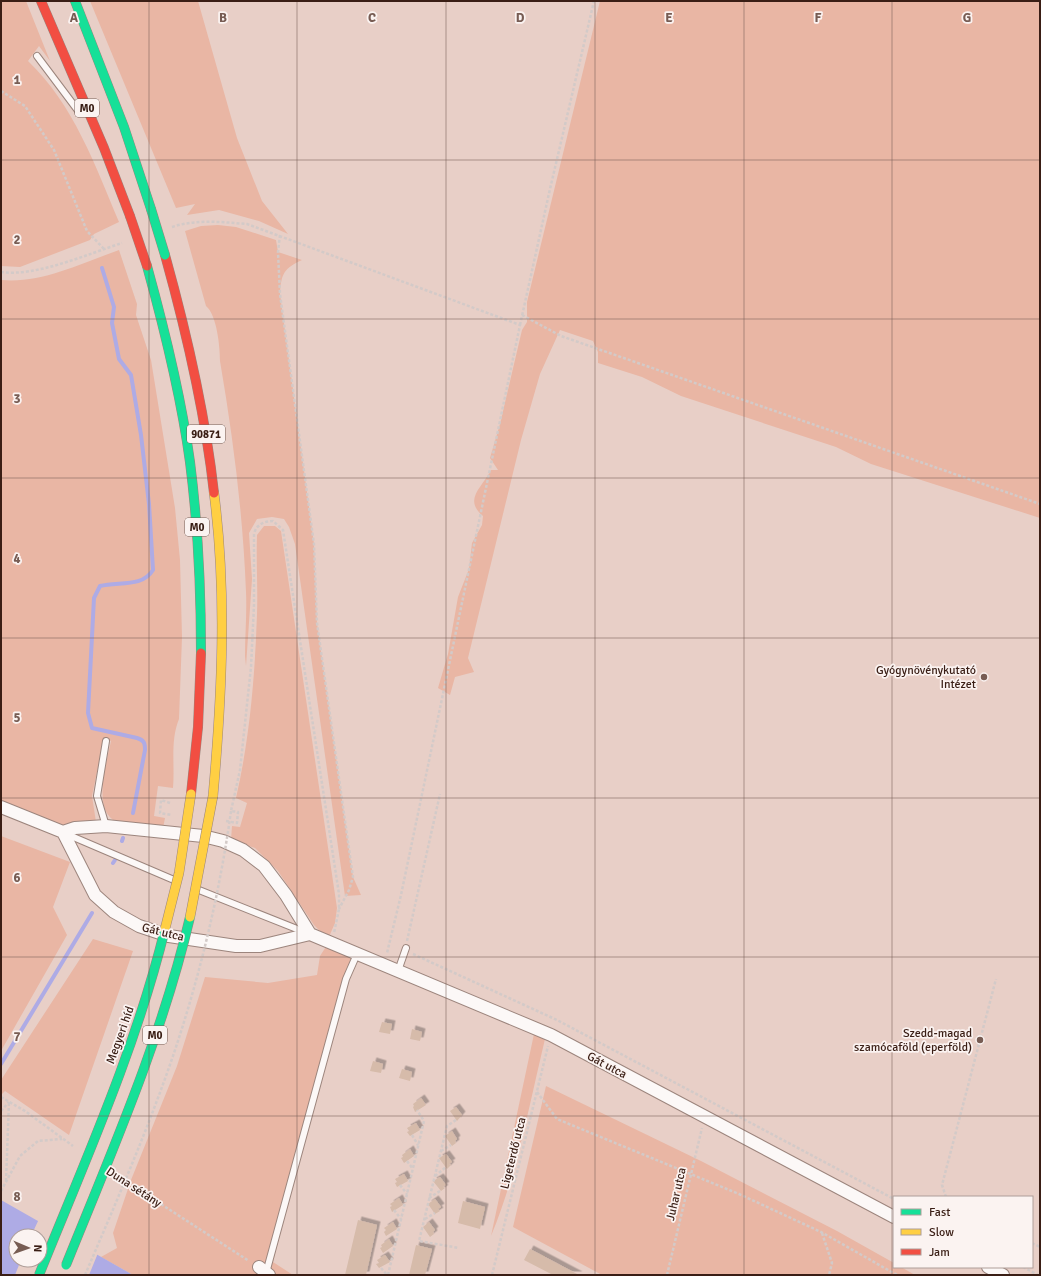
<svg xmlns="http://www.w3.org/2000/svg" width="1041" height="1276" viewBox="0 0 1041 1276" font-family="Signika,sans-serif">
<defs>
<filter id="shadow"><feDropShadow dx="3.5" dy="-3.5" stdDeviation="0" flood-color="#0004"/></filter>
</defs>
<rect width="100%" height="100%" fill="#e8cfc7"/>
<path fill="#e9b6a4" d="M1 1H26L50 61 39 46 28 61C74 105 95 165 119 222L94 234 90 240 20 267 1 266Z
M90 1H198L237 138 262 201 288 234 259 221 219 210 187 215 195 204 176 208Z
M600 1H1040V518L871 464 836 447 681 396 642 377 598 363V352L593 341 560 330 540 374 521 440 468 658 474 672 455 677 450 695 438 688 448 654 458 597 469 569 472 543 482 525 483 516C463 499 482 488 491 470H498L490 458 500 424 522 330 527 322V302Z
M218 225 236 227 276 240 278 252 302 260C284 268 281 274 280 294L314 544 317 623 353 877 361 895 345 896 295 544 289 527 284 519 272 517 257 519 249 533 252 579 246 666 245 656C245 635 247 613 246 592 243 514 233 437 220 361 220 347 217 315 206 306L185 231 201 226Z
M119 250 137 304 136 315 151 360 175 508 180 560 182 637 179 719C170 741 175 765 173 788L158 786 154 816 165 818 163 828C150 826 128 826 117 822 91 811 107 761 111 741L104 738 92 796 96 822 63 827 1 803V280C41 284 82 263 119 250Z
M264 526H275L281 531 337 908 335 923 328 939 314 925 278 871 255 848 231 840 232 826 240 827 247 803 236 798C250 737 255 675 257 614 258 587 256 561 257 535Z
M1 836 70 862 53 907 67 935 1 1051Z
M93 939 133 951 69 1135 5 1091 1 1095V1080Z
M329 942 357 954 345 978 273 1262 293 1275H133L101 1257 117 1248 113 1233 131 1180 177 1066 205 977 268 983 317 975 320 956Z
M534 1034 545 1039C529 1106 517 1173 491 1236Z
M546 1086 701 1161 837 1231 894 1263V1267H901L915 1275H602L513 1227Z"/>
<path fill="#aeabe5" fill-rule="evenodd" d="M1 1200 133 1275H1ZM16 1236H40V1260H16Z"/>
<path fill="#e8cfc7" d="M39 1219 98 1253 89 1275H15L21 1260H40V1236H31Z"/>
<g fill="none" stroke-linecap="round" stroke-linejoin="round">
<path stroke="#aeabe5" stroke-width="4" d="M102 268 114 307 112 323 119 359 131 375 141 435 149 504 153 570C142 588 118 581 100 586L94 598 88 713 92 728 137 738C144 740 145 743 145 750L133 813
M122 841 123 838
M113 863 115 860
M1 1064 92 913"/>
</g>
<path fill="#d6bbaa" filter="url(#shadow)" d="M382 1022 392 1024 390 1034 379 1032Z
M412 1029 422 1032 420 1041 410 1039Z
M373 1061 383 1064 381 1073 370 1071Z
M402 1069 412 1072 410 1081 399 1078Z
M421 1098 426 1105 415 1112 413 1107 414 1106 413 1104Z
M456 1107 462 1115 457 1121 450 1111Z
M416 1123 420 1130 410 1136 407 1132 409 1131 407 1128Z
M452 1131 457 1139 455 1141 456 1143 452 1146 445 1136Z
M410 1149 414 1156 404 1163 401 1158 403 1157 402 1155Z
M446 1154 452 1162 449 1164 451 1165 447 1169 439 1158Z
M404 1174 408 1181 397 1187 395 1183 397 1182 395 1179Z
M440 1177 446 1185 443 1187 445 1188 441 1191 433 1181Z
M399 1198 403 1205 392 1212 390 1207 392 1206 390 1204Z
M435 1199 441 1207 438 1209 440 1211 435 1214 428 1204Z
M463 1201 485 1207 480 1229 458 1223Z
M358 1220 377 1225 366 1275H345Z
M393 1222 397 1229 386 1236 384 1232 386 1230 384 1228Z
M429 1222 435 1230 433 1232 434 1234 430 1237 423 1227Z
M389 1239 393 1246 383 1253 380 1248 382 1247 381 1245Z
M416 1245 432 1249 425 1275H409Z
M530 1249 579 1275H553L524 1260Z
M385 1255 390 1262 379 1268 376 1264 379 1263 377 1260Z"/>
<g fill="none" stroke-linecap="round" stroke-linejoin="round">
<defs>
<path id="lane" d="M37 56 79 112
M106 826 97 796 106 741
M64 833 174 880
M199 890 307 933
M398 971 406 948
M266 1273 346 979 357 954"/>
<path id="street" d="M1 807 63 832 95 895 114 912 139 926 169 936 236 946H260L310 934
M63 832 75 828 106 826 203 836 223 841 243 850 264 866 286 895 310 934 551 1035 894 1217
M259 1267 269 1275
M988 1267 1003 1275"/>
<path id="fast" d="M75 1 124 127 151 209
M147 266C165 331 181 395 190 462 198 525 201 589 201 653"/>
<path id="slow" d="M213 796C222 695 227 593 214 493"/>
<path id="jam" d="M41 1 104 148 130 216
M165 255C187 334 205 411 214 493
M191 794 198 727 201 653"/>
</defs>
<use href="#lane" stroke="#9c857d" stroke-width="8"/>
<use href="#street" stroke="#9c857d" stroke-width="14"/>
<use href="#fast" stroke="#9c857d" stroke-width="10"/>
<use href="#slow" stroke="#9c857d" stroke-width="10"/>
<use href="#jam" stroke="#9c857d" stroke-width="10"/>
<path stroke="#d3cac8" stroke-width="2.5" stroke-dasharray="3 2" stroke-linecap="butt" d="M1 91 25 106 54 150 87 231 104 249
M172 227C196 219 222 222 247 224L520 325 401 895 387 953
M280 235 278 252 280 294 314 544 317 623 353 877 349 890 339 909
M1 272C36 277 88 254 122 243
M522 315 561 336 1040 504
M520 325 550 189 594 1
M170 803 161 800 160 813 172 815
M226 821 237 823 238 812 231 811 240 770 251 667 254 605V534C256 525 264 521 273 521L283 530 339 894V909L334 933
M407 941 440 794
M413 954 557 1020 894 1199
M537 1092 557 1119 739 1194 821 1232 897 1275
M1 1097 25 1111 73 1146
M1 1111 9 1102
M456 1120 447 1126 419 1241 459 1248
M412 1135 418 1145
M441 1151 451 1145
M407 1161 413 1169
M435 1176 446 1167
M119 1177 249 1261
M6 1181 9 1102
M400 1185 407 1194
M1 1191 20 1156 38 1141 62 1139
M946 1197 942 1185 996 979
M429 1198 440 1191
M394 1210 401 1219
M425 1219 435 1213
M822 1233 832 1263 829 1275
M1032 1243 1040 1247
M1023 1267 1038 1275
M381 1268 387 1275
M388 1275 424 1121 417 1110
M492 1275 548 1046
M667 1275 702 1128"/>
<use href="#lane" stroke="#fcf8f7" stroke-width="6"/>
<use href="#street" stroke="#fcf8f7" stroke-width="12"/>
<use href="#fast" stroke="#16e098" stroke-width="9"/>
<use href="#slow" stroke="#ffcf43" stroke-width="9"/>
<use href="#jam" stroke="#f24e42" stroke-width="9"/>
<defs>
<path id="fast-bridge" d="M151 209 165 255
M66 1265C112 1151 162 1037 190 917
M39 1275C85 1161 136 1048 165 929"/>
<path id="slow-bridge" d="M190 917 213 796
M165 929 179 873 191 794"/>
<path id="jam-bridge" d="M130 216 147 266"/>
</defs>
<use href="#fast-bridge" stroke="#9c857d" stroke-width="10" stroke-linecap="butt"/>
<use href="#slow-bridge" stroke="#9c857d" stroke-width="10" stroke-linecap="butt"/>
<use href="#jam-bridge" stroke="#9c857d" stroke-width="10" stroke-linecap="butt"/>
<path stroke="#d3cac8" stroke-width="2.5" stroke-dasharray="3 2" stroke-linecap="butt" d="M85 1275C117 1200 150 1125 176 1047 201 971 220 891 231 811"/>
<use href="#fast-bridge" stroke="#16e098" stroke-width="9"/>
<use href="#slow-bridge" stroke="#ffcf43" stroke-width="9"/>
<use href="#jam-bridge" stroke="#f24e42" stroke-width="9"/>
</g>
<path fill="none" stroke="#775c53" stroke-width="1" stroke-opacity="0.55" d="M149 1V1275M297 1V1275M446 1V1275M595 1V1275M744 1V1275M892 1V1275M1 160H1040M1 319H1040M1 478H1040M1 638H1040M1 798H1040M1 957H1040M1 1116H1040"/>
<g fill="#775c53" stroke="#fbf3f1" stroke-width="1.5">
<circle cx="984" cy="677" r="4"/>
<circle cx="980" cy="1040" r="4"/>
</g>
<g text-anchor="middle" stroke-width="3.5" stroke-linejoin="round" paint-order="stroke">
<g fill="#fbf3f1" stroke="#745e57" stroke-width="1">
<rect x="75" y="99" width="24" height="18" rx="3"/>
<rect x="187" y="425" width="38" height="18" rx="3"/>
<rect x="185" y="518" width="24" height="18" rx="3"/>
<rect x="143" y="1026" width="24" height="18" rx="3"/>
</g>
<g font-size="11" font-weight="bold" fill="#3a1e15">
<text x="87" y="112">M0</text>
<text x="206" y="438">90871</text>
<text x="197" y="531">M0</text>
<text x="155" y="1039">M0</text>
</g>
<g font-size="12" fill="#3a1e15" stroke="#fbf3f1" text-anchor="end">
<text x="976" y="674">Gyógynövénykutató<tspan x="976" dy="14">Intézet</tspan></text>
<text x="972" y="1037">Szedd-magad<tspan x="972" dy="14">szamócaföld (eperföld)</tspan></text>
</g>
<g font-size="12" fill="#3a1e15" stroke="#fbf3f1">
<text transform="translate(163 932) rotate(14)" y="4">Gát utca</text>
<text transform="translate(120 1035) rotate(-70)" y="4">Megyeri híd</text>
<text transform="translate(607 1065) rotate(28)" y="4">Gát utca</text>
<text transform="translate(513 1153) rotate(-76)" y="4">Ligeterdő utca</text>
<text transform="translate(134 1187) rotate(33)" y="4">Duna sétány</text>
<text transform="translate(676 1194) rotate(-77)" y="4">Juhar utca</text>
</g>
</g>
<g font-size="13" text-anchor="middle" font-weight="bold" fill="#775c53" stroke="#fbf3f1" stroke-width="3.5" stroke-linejoin="round" paint-order="stroke">
<text x="74" y="22">A</text>
<text x="223" y="22">B</text>
<text x="372" y="22">C</text>
<text x="520" y="22">D</text>
<text x="669" y="22">E</text>
<text x="818" y="22">F</text>
<text x="967" y="22">G</text>
<text x="17" y="84">1</text>
<text x="17" y="244">2</text>
<text x="17" y="403">3</text>
<text x="17" y="563">4</text>
<text x="17" y="722">5</text>
<text x="17" y="882">6</text>
<text x="17" y="1041">7</text>
<text x="17" y="1201">8</text>
</g>
<rect width="1041" height="1276" fill="none" stroke="#3a1e15" stroke-width="4"/>
<rect x="893" y="1196" width="140" height="72" fill="#fbf3f1" stroke="#ae9e99"/>
<rect x="901" y="1209" width="20" height="6" fill="#16e098" stroke="#ae9e99"/>
<text x="929" y="1216" font-size="12" fill="#3a1e15">Fast</text>
<rect x="901" y="1229" width="20" height="6" fill="#ffcf43" stroke="#ae9e99"/>
<text x="929" y="1236" font-size="12" fill="#3a1e15">Slow</text>
<rect x="901" y="1249" width="20" height="6" fill="#f24e42" stroke="#ae9e99"/>
<text x="929" y="1256" font-size="12" fill="#3a1e15">Jam</text>
<g transform="translate(28 1248) rotate(92)"><circle r="19" fill="#fbf3f1" stroke="#ae9e99"/>
<path d="M0-3L7 15L0 10L-7 15Z" fill="#775c53"/>
<text y="-6" font-size="11" font-weight="bold" text-anchor="middle" fill="#3a1e15">N</text>
</g>
</svg>
